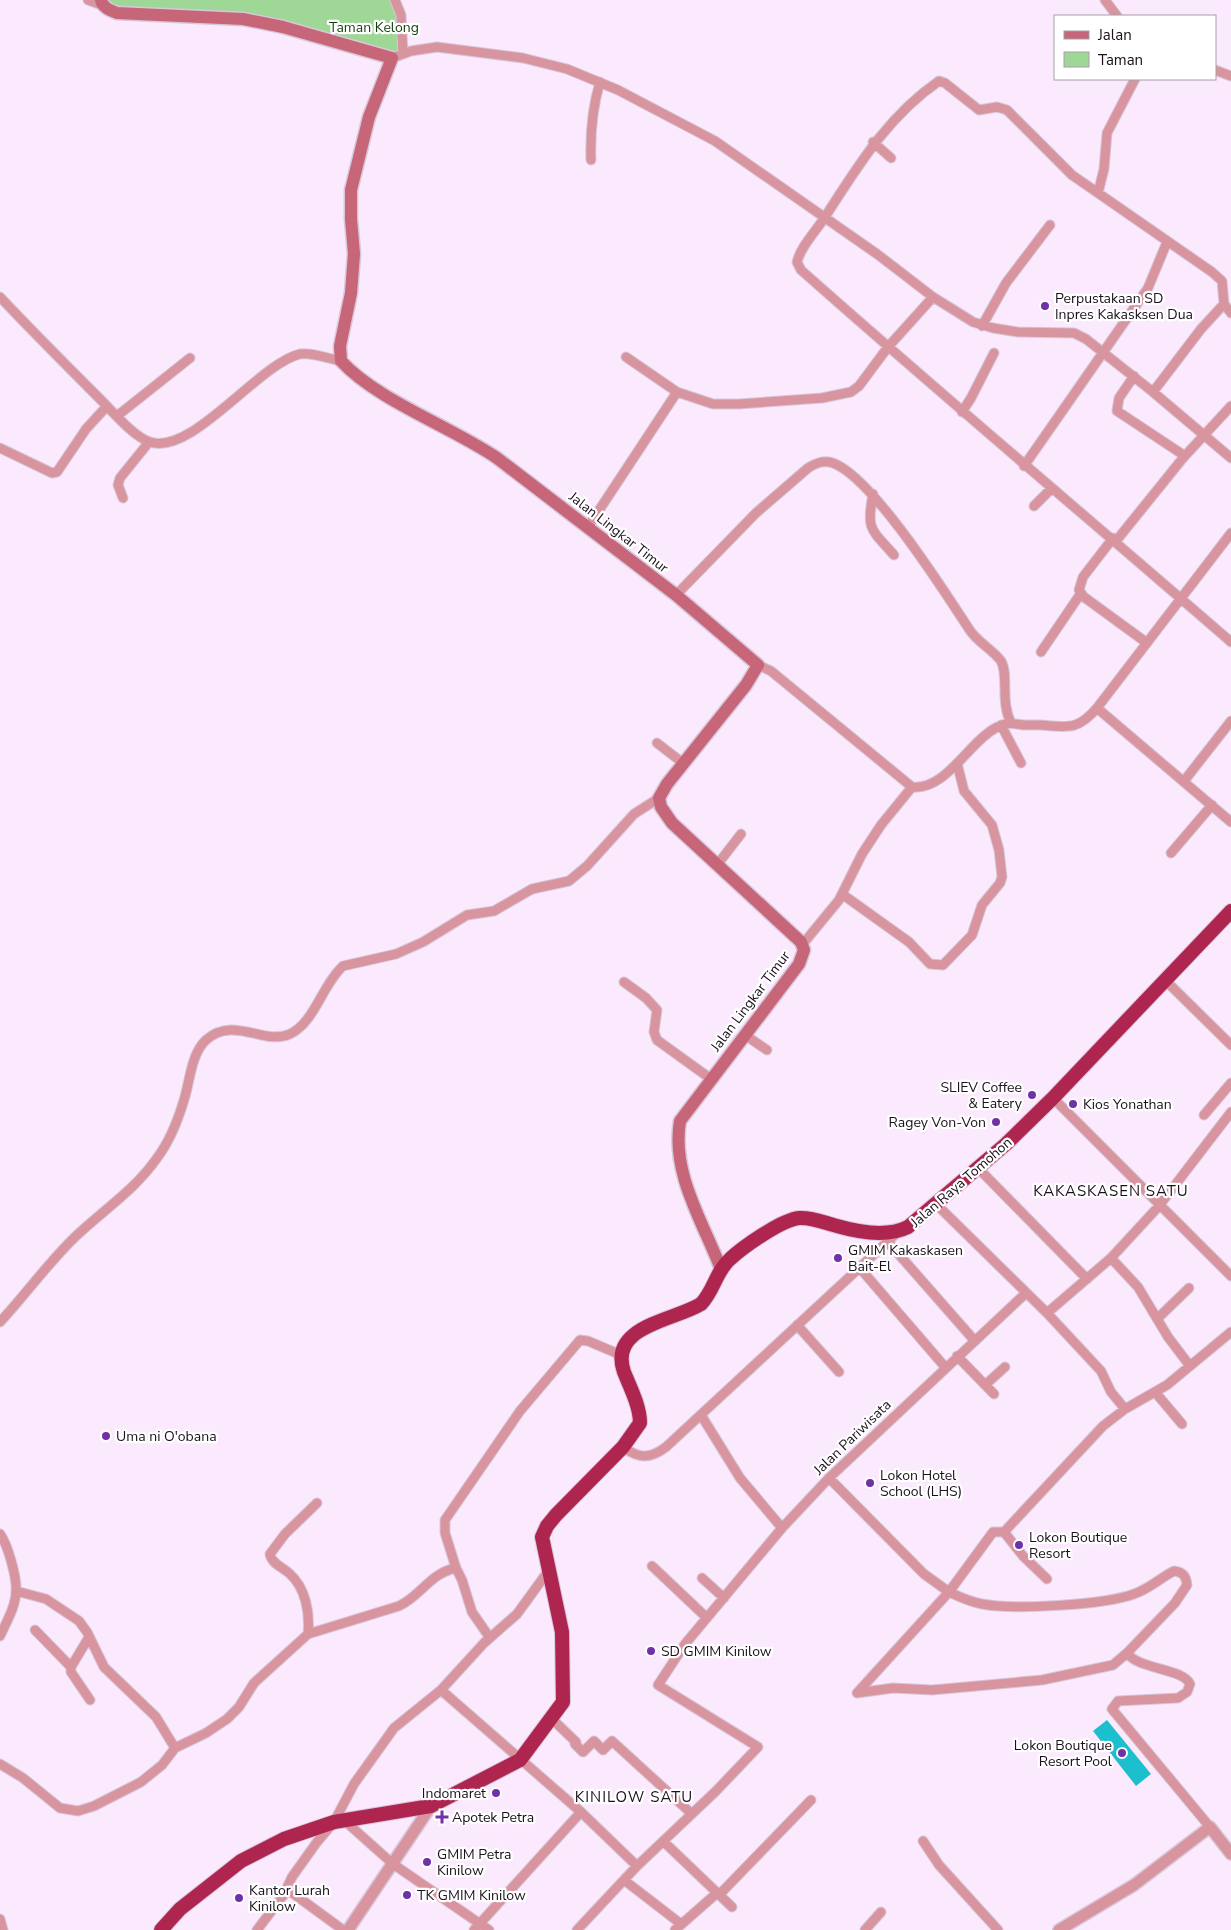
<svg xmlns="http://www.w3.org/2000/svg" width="1231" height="1930" viewBox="0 0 1231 1930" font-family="'Nunito Sans',sans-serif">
<rect width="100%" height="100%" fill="#fbeafd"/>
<path fill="#9fd896" d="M106 0H394L402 34 411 51 391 58 283 27 117 13Z"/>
<path fill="#1cbfce" d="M1107 1720 1151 1774 1136 1786 1093 1731Z"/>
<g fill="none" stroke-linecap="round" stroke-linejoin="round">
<defs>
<path id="minor" d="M88 0 102 5
M395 0 401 15 403 54
M1105 0 1117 16
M392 58 411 51 437 47 523 58 567 69 618 90 715 141 877 254 933 297 973 322 993 328 1018 332 1074 333 1086 339 1153 392 1231 458
M1215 70 1231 76
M873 142 891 158
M591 160C590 132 592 109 600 82
M1098 193 1104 169 1107 133 1135 79
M0 297C33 332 67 366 101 400 113 412 134 437 150 442 192 456 258 364 300 354 312 352 329 359 341 361
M1231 313 1224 304 1222 281 1212 272 1072 175 1007 110 997 107 979 110 945 83 939 81C888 116 858 166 825 217 816 231 801 246 797 262L801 270C943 396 1088 518 1231 642
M982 326 1006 283 1050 225
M1134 376 1119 398 1117 411 1185 456
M677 392 713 404H739L822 398 851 392 859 386 888 347 933 297
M1153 392 1201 329 1224 304
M962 412 971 398 994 353
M117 416 190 358
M0 448 52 473 57 472 86 429 107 406
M1024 466 1148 288 1167 242
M873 494C866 530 871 529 894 555
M123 498 118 485 120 478 149 442
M1034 506 1051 489
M588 527 677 392 626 357
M1231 533 1097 708 1231 822
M1113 538 1083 577 1079 590 1084 597 1147 643
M1116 541 1183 458 1231 406
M676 595 756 513 808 468C816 463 823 460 833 463 872 477 944 591 969 629 977 642 992 649 1001 661 1009 675 1000 701 1011 723
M1041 652 1081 593
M758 665 771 671 912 787
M1001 725 1021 763
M657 743 683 763
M1184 781 1231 721
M1171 853 1212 805
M717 865 741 834
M842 894 909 942 930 964 943 965 972 935 982 905 1000 883 1002 877 999 850 992 825 964 791 957 763
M802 945 839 900 862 854 881 825 912 787C948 791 971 736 1002 725 1009 722 1016 724 1024 725 1029 725 1034 725 1040 725 1068 727 1077 731 1097 708
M1166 981 1231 1045
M624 982 646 998 657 1010 654 1032 657 1040 711 1079
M745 1035 767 1050
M1053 1098 1231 1276
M1204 1115 1231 1083
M978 1168 1087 1279
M936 1204 1047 1313 1101 1371 1111 1392 1125 1409
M888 1242 974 1340
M1111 1258 1138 1287 1168 1337 1190 1366
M859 1267 945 1367
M1047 1313 1111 1258 1159 1206 1231 1112
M1157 1319 1189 1288
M0 1322C26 1294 48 1263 75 1237 102 1211 135 1190 157 1158 170 1141 178 1120 184 1100 190 1081 191 1054 206 1040 234 1015 264 1046 290 1034 315 1022 322 985 343 966L396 954 423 942 467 915 494 911 532 889 569 881 587 866 634 814 659 798
M797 1325 839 1372
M957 1356 994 1394
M985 1385 1005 1367
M1155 1392 1182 1424
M701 1415 740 1478 782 1528
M623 1447C639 1459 650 1459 666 1447L898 1232
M829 1478 924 1574 949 1592 857 1693
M1004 1532 1023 1556 1047 1579
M0 1534C8 1545 17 1578 16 1591 16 1606 6 1623 0 1636
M652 1566 707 1618
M456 1568 445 1533V1520L520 1411 580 1340 588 1341 621 1355
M702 1578 724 1598
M16 1591 46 1599 79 1621 87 1632 104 1667 156 1717 175 1748
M35 1630 71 1667
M308 1634C310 1613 306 1588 289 1573 282 1567 271 1563 270 1554L285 1534 317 1503
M89 1637 71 1667V1672L90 1700
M441 1690 581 1812 637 1866
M857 1693 893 1688 932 1690 1042 1680 1113 1665 1127 1653
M552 1719 576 1742 575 1744 583 1752 594 1741 603 1750 612 1741 692 1814
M0 1764 23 1778 60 1808 78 1811 94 1806 141 1782 162 1765 175 1748 206 1733 227 1719 239 1707 254 1683 308 1634 399 1606C421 1596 430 1573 456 1568L462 1580 472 1612 490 1638
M346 1822 393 1864 489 1930
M1210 1827 1112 1709 1118 1701 1178 1698 1187 1692 1190 1684C1183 1668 1139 1670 1127 1653L1175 1603 1187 1585C1186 1576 1183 1572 1174 1571 1160 1578 1149 1589 1134 1594 1104 1605 1014 1610 982 1604 970 1602 960 1597 949 1592L993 1532H1004L1103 1426 1125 1409 1167 1385 1231 1332
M663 1841 732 1907
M923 1841 939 1865 998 1930
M624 1880 681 1924
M287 1889 343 1930
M719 1895 811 1800
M0 1919 3 1930
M257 1930 283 1896 292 1877 317 1842 334 1822 354 1784 394 1728 441 1690 484 1643 517 1614 549 1570
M474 1930 581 1812
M577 1930 637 1866 716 1791 758 1747 658 1685 685 1644 782 1528 829 1478 1026 1293
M675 1930 717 1893
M865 1930 881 1912"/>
<path id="tertiary" d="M348 1930 431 1806
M1059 1930 1134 1885 1210 1827 1231 1854"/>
<path id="secondary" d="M101 0C103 8 110 10 117 13L243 19 283 27 392 58 369 117 351 190V219L354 254 351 293 340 346 341 361C378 401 450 426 497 458L676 595 758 665 746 685 667 784 659 798 661 807 672 823 801 942 804 950 799 964 680 1121C671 1173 703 1222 721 1269"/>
<path id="trunk" d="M161 1930 180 1909 241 1861 284 1839 334 1822 431 1806 520 1760 563 1702 562 1632 542 1537 547 1526 556 1515 623 1447 640 1423C640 1406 630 1387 624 1372 608 1326 673 1321 701 1304 714 1291 716 1271 730 1259 743 1247 781 1220 799 1218 812 1217 825 1223 837 1226 858 1232 888 1237 908 1227L1006 1144 1053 1098 1231 911"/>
</defs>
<use href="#minor" stroke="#d7c7d9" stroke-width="11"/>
<use href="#tertiary" stroke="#d7c7d9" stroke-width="14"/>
<use href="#secondary" stroke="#d7c7d9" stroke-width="15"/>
<use href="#trunk" stroke="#d7c7d9" stroke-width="16"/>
<use href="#minor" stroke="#d8959f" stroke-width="9"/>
<use href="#tertiary" stroke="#d8959f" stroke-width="11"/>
<use href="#secondary" stroke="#c66678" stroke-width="12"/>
<use href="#trunk" stroke="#ae2650" stroke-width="14"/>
</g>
<g fill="#6f31a7" stroke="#fff" stroke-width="2">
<circle cx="1045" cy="306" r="5"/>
<circle cx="1032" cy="1095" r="5"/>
<circle cx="1073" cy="1104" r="5"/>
<circle cx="996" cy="1122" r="5"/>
<circle cx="838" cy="1258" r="5"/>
<circle cx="106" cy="1436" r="5"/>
<circle cx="870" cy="1483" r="5"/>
<circle cx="1019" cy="1545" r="5"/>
<circle cx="651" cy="1651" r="5"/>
<circle cx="1122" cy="1753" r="5"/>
<circle cx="496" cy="1793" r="5"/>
<path d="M439.5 1809.5h5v5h5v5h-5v5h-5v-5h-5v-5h5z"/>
<circle cx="427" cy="1862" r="5"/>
<circle cx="407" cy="1895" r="5"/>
<circle cx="239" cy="1898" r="5"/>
</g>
<g text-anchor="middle" stroke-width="4.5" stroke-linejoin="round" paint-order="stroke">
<g font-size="14" fill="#143f0e" stroke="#fff">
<text x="374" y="32">Taman Kelong</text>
</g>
<g font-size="14" fill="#1a111b" stroke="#fff" text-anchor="start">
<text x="1055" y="303">Perpustakaan SD<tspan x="1055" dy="16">Inpres Kakasksen Dua</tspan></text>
<text x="1022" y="1092" text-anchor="end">SLIEV Coffee<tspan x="1022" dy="16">&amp; Eatery</tspan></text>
<text x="1083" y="1109">Kios Yonathan</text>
<text x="986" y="1127" text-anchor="end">Ragey Von-Von</text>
<text x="848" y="1255">GMIM Kakaskasen<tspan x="848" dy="16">Bait-El</tspan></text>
<text x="116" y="1441">Uma ni O'obana</text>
<text x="880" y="1480">Lokon Hotel<tspan x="880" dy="16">School (LHS)</tspan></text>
<text x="1029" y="1542">Lokon Boutique<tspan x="1029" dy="16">Resort</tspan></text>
<text x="661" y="1656">SD GMIM Kinilow</text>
<text x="1112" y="1750" text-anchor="end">Lokon Boutique<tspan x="1112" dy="16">Resort Pool</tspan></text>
<text x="486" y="1798" text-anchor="end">Indomaret</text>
<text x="452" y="1822">Apotek Petra</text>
<text x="437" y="1859">GMIM Petra<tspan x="437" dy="16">Kinilow</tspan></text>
<text x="249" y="1895">Kantor Lurah<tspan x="249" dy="16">Kinilow</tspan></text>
<text x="417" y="1900">TK GMIM Kinilow</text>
</g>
<g font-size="14" fill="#1a111b" stroke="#fff">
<text transform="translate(619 532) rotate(38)" y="5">Jalan Lingkar Timur</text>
<text transform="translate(750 1001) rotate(-53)" y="5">Jalan Lingkar Timur</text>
<text transform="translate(961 1182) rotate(-41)" y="5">Jalan Raya Tomohon</text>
<text transform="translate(852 1437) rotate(-44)" y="5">Jalan Pariwisata</text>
</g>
<g font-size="15" letter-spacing="1" fill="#1a111b" stroke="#fff">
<text x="1111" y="1196">KAKASKASEN SATU</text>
<text x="634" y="1802">KINILOW SATU</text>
</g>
</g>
<rect x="1054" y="15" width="162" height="65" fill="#ffffff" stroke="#a3a0a4"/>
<rect x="1064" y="31" width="25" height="8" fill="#c66678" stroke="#a3a0a4"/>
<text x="1098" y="40" font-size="15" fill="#1a111b">Jalan</text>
<rect x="1064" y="52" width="25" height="15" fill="#9fd896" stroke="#a3a0a4"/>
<text x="1098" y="65" font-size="15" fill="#1a111b">Taman</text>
</svg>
